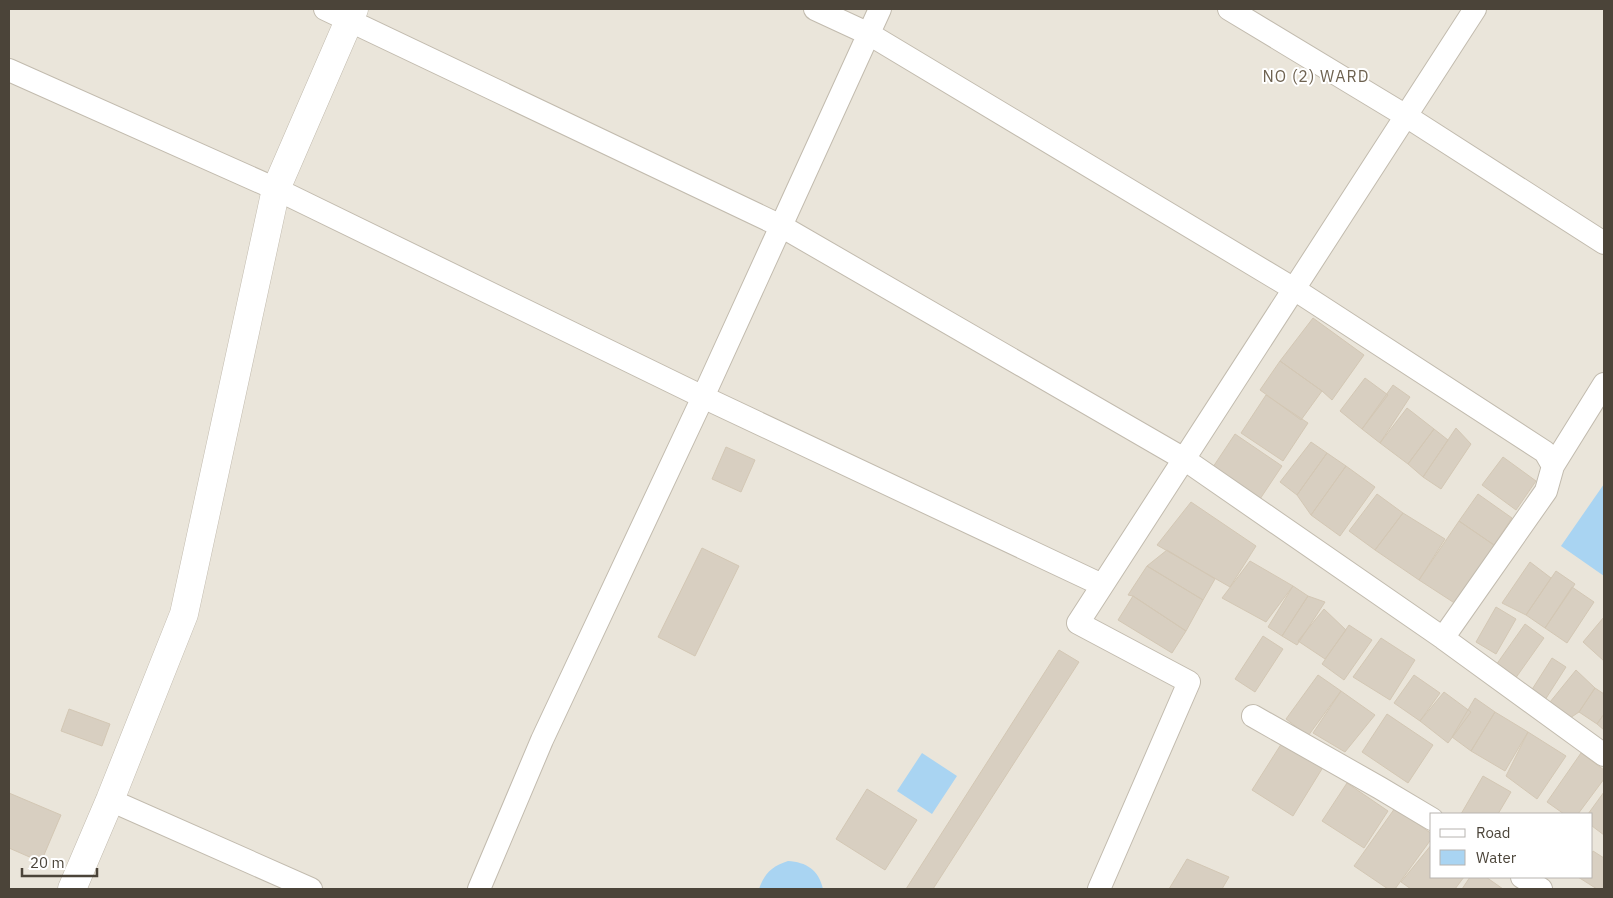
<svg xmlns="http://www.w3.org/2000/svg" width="1613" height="898" viewBox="0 0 1613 898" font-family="'IBM Plex Sans',sans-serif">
<rect width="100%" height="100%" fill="#f6f3ec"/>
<path fill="#eae5da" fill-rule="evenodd" d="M9 9H1604V889H9ZM1432 814H1592V877H1432Z"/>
<path fill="#a9d4f2" d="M1604 484V576L1561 546Z
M922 753 957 776 932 814 897 791Z
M788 861C806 862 819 870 823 889H759C764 874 772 866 788 861Z"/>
<path fill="#d8cfc1" stroke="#d3c7b4" d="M1313 318 1364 355 1332 400 1322 391 1280 361Z
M1280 361 1322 391 1301 420 1260 390Z
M1365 378 1388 395 1362 429 1340 411Z
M1393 385 1410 397 1380 443 1362 429Z
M1266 395 1308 423 1283 461 1241 433Z
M1407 408 1434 429 1408 464 1380 443Z
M1456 428 1471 444 1441 489 1423 477Z
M1434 429 1448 440 1423 477 1408 464Z
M1235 434 1282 466 1260 499 1213 467Z
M1311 442 1327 453 1297 495 1280 482Z
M726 447 755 460 741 492 712 479Z
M1327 453 1346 466 1311 515 1297 495Z
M1503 457 1536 481 1516 510 1482 485Z
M1346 466 1375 487 1340 536 1311 515Z
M1377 494 1403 513 1375 550 1349 531Z
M1478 494 1512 518 1494 545 1459 521Z
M1191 502 1256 546 1230 587 1157 545Z
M1403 513 1445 539 1419 580 1375 550Z
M1459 521 1494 545 1456 604 1419 580Z
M702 548 739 566 695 656 658 637Z
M1167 550 1215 579 1203 600 1147 566Z
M1250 561 1293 586 1266 622 1222 598Z
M1530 562 1551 578 1526 615 1502 603Z
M1147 566 1203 600 1186 631 1133 596 1128 595Z
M1556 571 1575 584 1545 628 1526 615Z
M1293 586 1308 596 1282 636 1268 627Z
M1572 587 1594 602 1567 643 1545 628Z
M1133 596 1186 631 1172 653 1118 620Z
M1308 596 1325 602 1297 645 1282 636Z
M1496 607 1516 619 1496 654 1476 642Z
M1324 609 1346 630 1325 659 1298 641Z
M1604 617V661L1583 642Z
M1525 624 1544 638 1515 679 1496 665Z
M1349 625 1372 640 1344 680 1322 664Z
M1263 636 1283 649 1255 692 1235 679Z
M1381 638 1415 660 1390 700 1353 677Z
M1059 650 1079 662 933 889H906Z
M1552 658 1566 667 1545 700 1531 691Z
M1576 670 1595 688 1579 712 1570 718 1550 702Z
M1318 675 1341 691 1308 736 1286 719Z
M1414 675 1440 693 1420 721 1394 703Z
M1595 688 1604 694V714L1597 724 1579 712Z
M1341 691 1375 715 1345 752 1313 733Z
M1444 692 1471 712 1448 743 1420 721Z
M1475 698 1495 712 1471 751 1452 737Z
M69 709 110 724 102 746 61 731Z
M1495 712 1528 732 1505 771 1471 751Z
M1387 714 1433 745 1408 783 1362 752Z
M1604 714V730L1597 724Z
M1528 732 1566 756 1537 799 1506 776Z
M1285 738 1325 764 1293 816 1252 790Z
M1581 753 1604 770V779L1578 814H1564L1547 802Z
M1483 776 1511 792 1498 814H1461Z
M1347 783 1388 811 1364 848 1322 821Z
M867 789 917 820 885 870 836 839Z
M1604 792V835L1592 826V814H1588Z
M9 793 61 815 41 862 9 848Z
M1395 808 1432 834V838L1395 889H1388L1354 866Z
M1432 844V877H1464L1455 889H1411L1401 882Z
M1593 851 1604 858V889H1597L1578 877H1592V853Z
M1187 859 1229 877 1222 889H1169Z
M1470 877H1486L1503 889H1462Z"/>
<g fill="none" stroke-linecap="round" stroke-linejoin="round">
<defs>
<path id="minor" d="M325 9 781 226 1184 459 1443 638 1604 755
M815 9 869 34 1294 289 1545 452 1553 466 1546 491 1443 638
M1229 9 1406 116 1604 243
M9 70 276 189 703 397 1102 585
M1553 466 1604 384
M1253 716 1380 788 1432 819
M110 800 311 889
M1522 877 1541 889
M479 889 542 740 703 397 880 9
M1099 889 1189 682 1078 623 1475 9"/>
<path id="tertiary" d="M72 889 110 800 184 614 276 189 354 9"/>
</defs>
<use href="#minor" stroke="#c2bbae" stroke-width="24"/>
<use href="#tertiary" stroke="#c2bbae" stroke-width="29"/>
<use href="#minor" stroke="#fff" stroke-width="22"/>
<use href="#tertiary" stroke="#fff" stroke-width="28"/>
</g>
<g text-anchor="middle" stroke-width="4" stroke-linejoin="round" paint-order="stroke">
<g font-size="16" letter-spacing="1" fill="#6e6250" stroke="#fff">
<text x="1316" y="82">NO (2) WARD</text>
</g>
</g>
<rect width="1613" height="898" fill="none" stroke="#4b4439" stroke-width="20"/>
<rect x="1430" y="813" width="162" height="65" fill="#ffffff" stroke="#b7b4b0"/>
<rect x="1440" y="829" width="25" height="8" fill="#ffffff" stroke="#b7b4b0"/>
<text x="1476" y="838" font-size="15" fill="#4b4439">Road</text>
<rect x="1440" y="850" width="25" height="15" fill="#a9d4f2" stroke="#b7b4b0"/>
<text x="1476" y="863" font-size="15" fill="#4b4439">Water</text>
<path d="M22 868v8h75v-8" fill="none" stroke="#4b4439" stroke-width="2.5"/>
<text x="30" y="868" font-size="15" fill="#4b4439" stroke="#ffffff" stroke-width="4" paint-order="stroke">20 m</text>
</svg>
